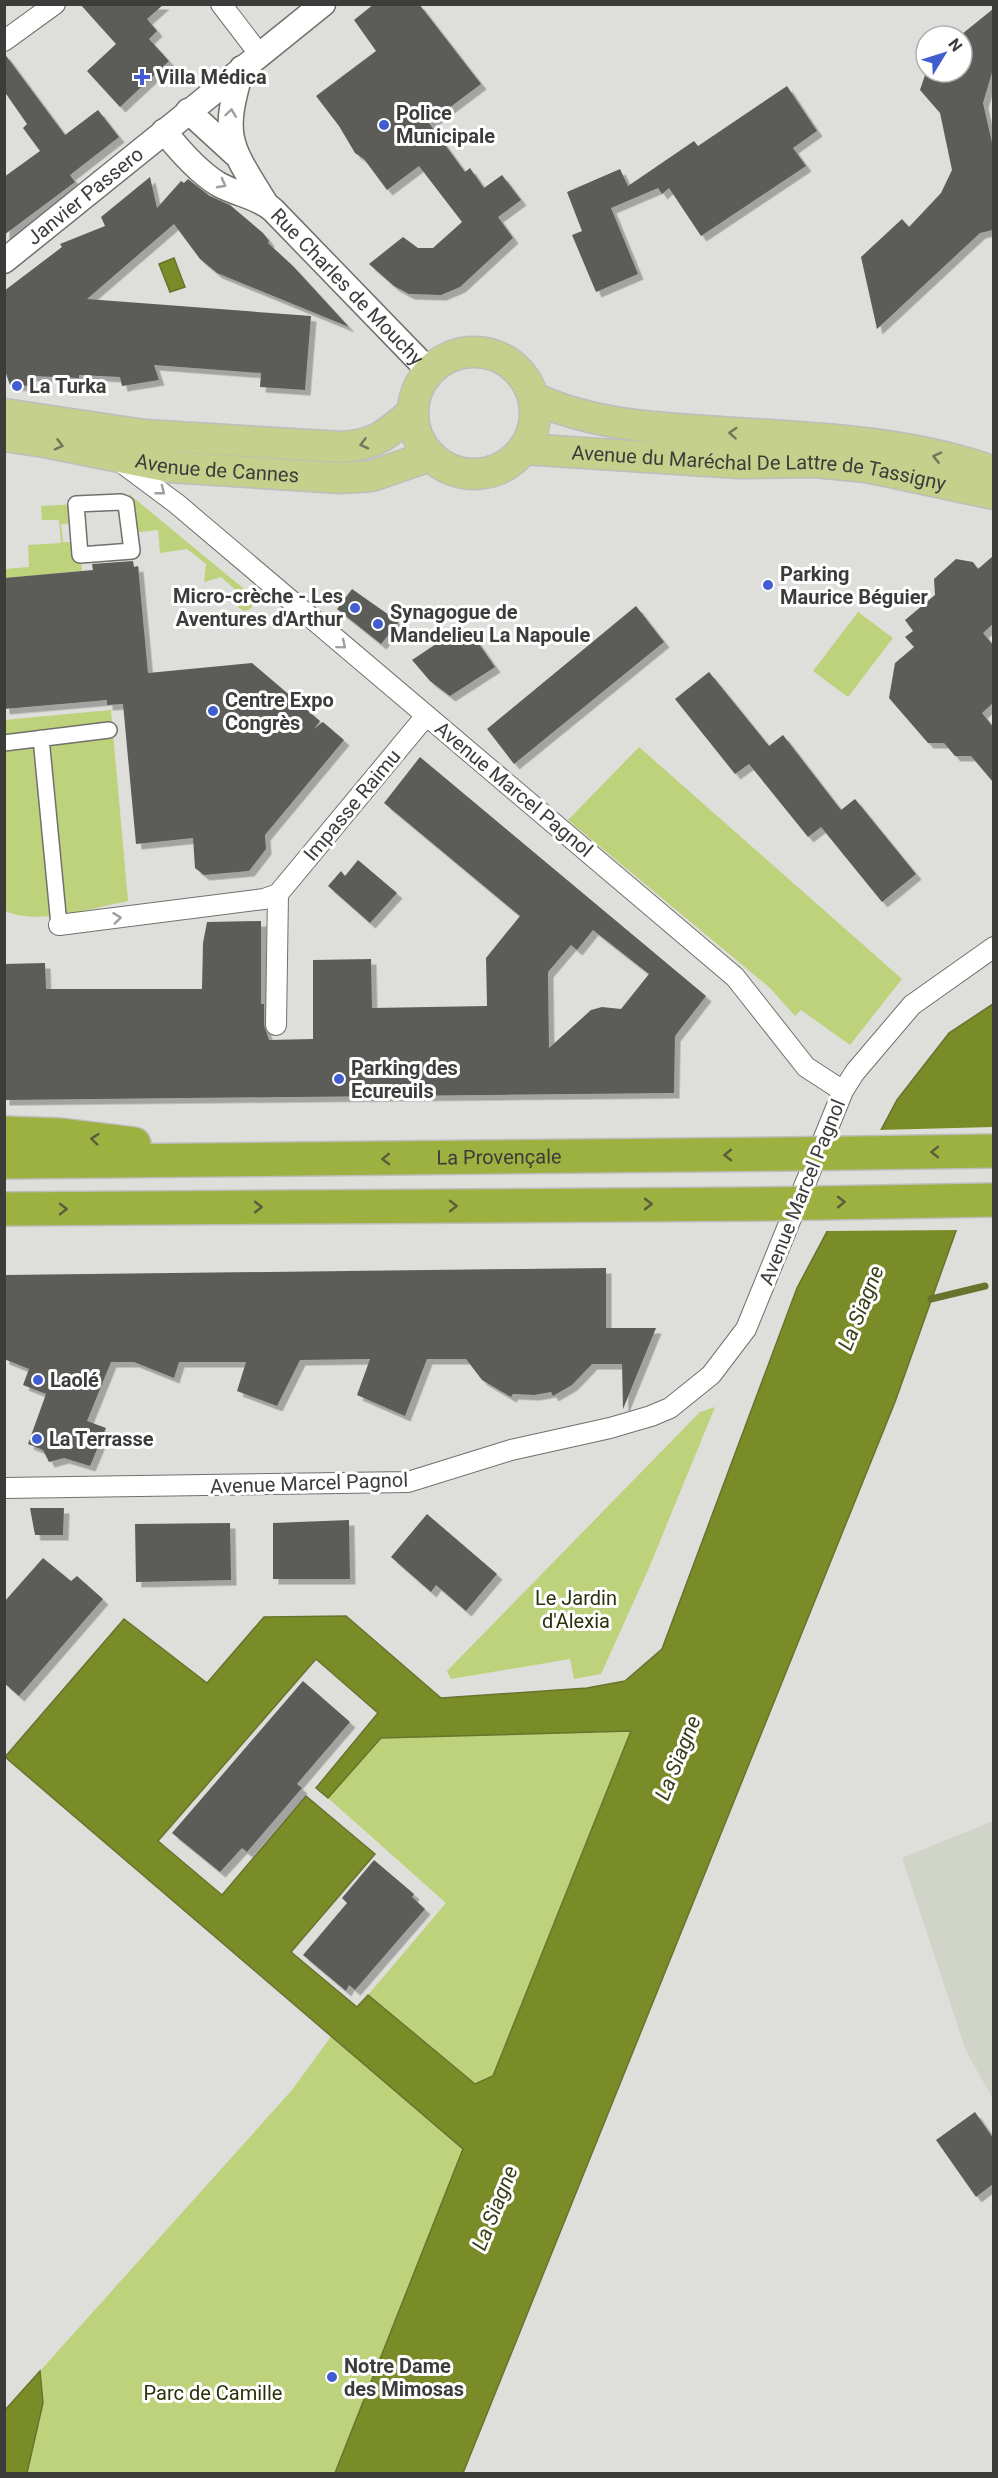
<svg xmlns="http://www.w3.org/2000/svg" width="998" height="2478" viewBox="0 0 998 2478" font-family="Roboto,sans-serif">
<defs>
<filter id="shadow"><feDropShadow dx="5.5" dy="5.5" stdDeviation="0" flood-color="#0004"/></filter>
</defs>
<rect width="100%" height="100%" fill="#dedfdb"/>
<path fill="#d1d4c9" d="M993 1821V2099L966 2051 902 1858Z"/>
<path fill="#bed17b" d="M129 494 255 598 256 602 249 610 243 611 238 607V592L221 577 204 582 206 564 187 549 160 553 158 530 130 533Z
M76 504 77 523 61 524 63 542H79L82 571 5 578V569L29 567 28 545 61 543 59 520H42L41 506Z
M858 612 893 638 848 697 813 671Z
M111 710 128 901C90 908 41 926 5 911L4 720Z
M639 747 902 979 850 1045 801 1010 795 1016 770 988 568 820Z
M715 1407 649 1568 601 1674 574 1679 570 1659 451 1679 447 1671 700 1412Z
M632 1731 493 2076 475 2084 368 1995 446 1903 328 1798 381 1738Z
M332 2035 463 2149 335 2473 27 2474 43 2403 40 2371 292 2090Z"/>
<path fill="#7a8c27" stroke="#67742d" stroke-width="1.5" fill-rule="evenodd" d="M174 258 185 287 170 292 159 264Z
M993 1004V1127L895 1402 463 2473H335L463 2149 5 1757 124 1619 207 1683 264 1617 346 1616 441 1698 587 1688 625 1681 662 1649 797 1288 897 1100 949 1033ZM316 1659 378 1713 316 1788 328 1798 381 1738 631 1731 493 2076 475 2084 368 1995 357 2007 291 1952 375 1854 306 1796 222 1895 158 1841Z
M40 2371 43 2403 27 2473H5V2410Z"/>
<path fill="#dedfdb" d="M993 1127 994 1135 960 1230 824 1231 878 1130Z"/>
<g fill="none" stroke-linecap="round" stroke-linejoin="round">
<path stroke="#67742d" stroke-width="7" d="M931 1299 985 1286"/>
</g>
<path fill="#5c5d59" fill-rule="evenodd" filter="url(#shadow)" d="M80 4H164L147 19 157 31 149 39 169 61 120 107 87 71 116 44Z
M374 4H419L481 84 429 123 465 172 470 168 484 188 502 175 521 200 498 217 513 238 460 287 441 295 409 294 394 286 369 264 403 237 418 248H433L462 222 419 166 387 190 364 159 355 153 339 126 316 96 376 51 354 20Z
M993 9V69L983 103 993 147V230L980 233 877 329 861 257 902 219 909 227 941 193 952 170 940 113 920 90 926 72H962V34Z
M4 53 65 135 98 110 119 137 70 175 75 182 4 235V177L40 151 23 128 27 124 4 91Z
M787 86 817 131 793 148 806 166 701 236 669 188 662 194 658 188 611 208 638 274 596 292 572 235 582 231 567 192 620 169 628 186 694 141 698 146Z
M150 177 157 208 181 181 184 183 188 179 210 196 230 205 263 233 269 241 268 243 293 266 349 327 217 273 200 259 174 224 87 299 311 316 305 390 260 387 261 373 154 365 159 380 122 386 120 377 79 375V378L31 376V386L10 385 4 368V291L62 247 60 244 105 226 101 217Z
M993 556V624L983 633 993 645V703L982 713 993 727V782L971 756H955L944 743H928L889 698 895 663 914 647 905 637 913 631 905 620 935 595 934 579 956 559 973 562 978 569Z
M133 561 134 567 138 566 148 673 252 663 320 721 314 729 323 722 344 740 265 835 266 849 249 871 204 875 195 868 193 838 136 844 123 704 107 705V700L4 709V578L93 570 92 564Z
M352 589 399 622 381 644 337 609Z
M636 606 664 642 514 764 487 729Z
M472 634 495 667 450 696 430 681 412 660 445 638 455 645Z
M709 672 769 746 783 735 841 810 855 799 916 874 882 902 821 827 808 837 749 764 735 774 675 699Z
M420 757 706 996 675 1036 674 1093 4 1100V964L45 963 46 989H202L203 943 207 922 261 921V1004H264V1025L269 1040 313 1039V960L371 959 372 1008 487 1006 486 958 520 916 384 803ZM593 930 649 974 621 1009 602 1007 591 1010 549 1048 548 972 571 945 577 950Z
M358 860 397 893 370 923 328 886 341 871 345 876Z
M606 1268V1328H656L623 1409 622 1364H592L572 1385 553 1396 551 1392 534 1395 513 1394 511 1397 482 1380 466 1359H427L405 1416 357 1395 370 1359 300 1360 277 1406 237 1391 246 1362H179L174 1378 134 1362H111L87 1421 106 1428 90 1466 64 1458 49 1462 43 1450 28 1444 46 1394 23 1385 29 1369 4 1359V1275Z
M30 1508H64L63 1535H35Z
M427 1514 497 1574 466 1611 436 1585 431 1592 391 1557Z
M349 1520 350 1579H273V1523Z
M230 1523 231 1580 136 1582 135 1524Z
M43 1558 71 1581 77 1576 103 1599 19 1696 4 1683V1602Z
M303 1681 350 1722 297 1784 302 1788 247 1852 242 1848 220 1872 172 1833Z
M374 1860 414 1894 412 1897 425 1909 355 1990 349 1985 346 1991 303 1955 347 1903 342 1898Z
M975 2112 993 2138V2184L976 2197 936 2140Z"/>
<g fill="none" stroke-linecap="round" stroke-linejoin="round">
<defs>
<path id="pedestrian" d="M121 502 126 504 132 551 80 555 76 504Z
M41 738 59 925
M4 743 109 730"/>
<path id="minor" d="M221 4 260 55
M4 41 55 4
M122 463 177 504 735 977 806 1067 843 1091
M59 925 264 899 278 894 425 717
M276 1025 278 894
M4 1488 408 1482 511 1450 610 1428 651 1416 670 1408 711 1375 746 1329 843 1091 855 1072 912 1005 994 947"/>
<g id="tertiary">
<path d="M242 68C221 138 229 144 266 204"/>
<path d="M188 111 235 154"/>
<path id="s1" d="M164 131C179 150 197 171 218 184 235 194 257 196 273 210L429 371"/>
<path id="s2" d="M4 261 323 4"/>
</g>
<g id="primary">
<circle cx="474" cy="413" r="61"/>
<path d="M534 398C592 425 656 428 720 432 810 438 907 440 994 472"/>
<path d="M4 414 144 435 342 447C376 445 387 434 412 413"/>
<path id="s3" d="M4 436 45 442 170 467 340 478 372 476 430 456"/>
<path id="s4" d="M523 449 739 463 815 462 867 467 994 494"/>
</g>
<g id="motorway">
<path d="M4 1133 60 1135 134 1144"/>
<path id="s5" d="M4 1162 787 1154"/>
<path d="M4 1209 762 1204"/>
</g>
</defs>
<use href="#pedestrian" stroke="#70716d" stroke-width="18"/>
<use href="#minor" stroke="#70716d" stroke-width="22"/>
<use href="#tertiary" stroke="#70716d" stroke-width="27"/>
<use href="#primary" stroke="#bdbdbc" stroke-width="33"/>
<use href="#motorway" stroke="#bdbdbc" stroke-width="36"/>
<use href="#pedestrian" stroke="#fff" stroke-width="15"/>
<use href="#minor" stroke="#fff" stroke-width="20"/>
<use href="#tertiary" stroke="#fff" stroke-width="24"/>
<use href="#primary" stroke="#c4d08c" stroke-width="30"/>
<use href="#motorway" stroke="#9cb140" stroke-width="33"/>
<defs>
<path id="motorway-bridge" d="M787 1154 994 1151
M762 1204 994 1200"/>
</defs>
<use href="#motorway-bridge" stroke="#bdbdbc" stroke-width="36" stroke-linecap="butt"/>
<use href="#motorway-bridge" stroke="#9cb140" stroke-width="33"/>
</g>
<defs><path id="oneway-chevron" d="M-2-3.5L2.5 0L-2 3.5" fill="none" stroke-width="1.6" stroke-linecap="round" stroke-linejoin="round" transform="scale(1.5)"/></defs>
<g stroke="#9e9e9c">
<use href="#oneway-chevron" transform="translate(231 113) rotate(-82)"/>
<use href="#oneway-chevron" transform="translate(222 184) rotate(28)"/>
<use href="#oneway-chevron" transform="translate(161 491) rotate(38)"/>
<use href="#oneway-chevron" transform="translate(342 645) rotate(40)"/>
<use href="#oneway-chevron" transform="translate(117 918) rotate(-7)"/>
</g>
<g stroke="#72775b">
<use href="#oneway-chevron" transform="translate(733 433) rotate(-176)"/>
<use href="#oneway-chevron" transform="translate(364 444) rotate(166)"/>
<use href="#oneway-chevron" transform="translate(59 445) rotate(14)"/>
<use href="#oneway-chevron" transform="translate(937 457) rotate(-167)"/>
</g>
<g stroke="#595f3c">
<use href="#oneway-chevron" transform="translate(95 1139) rotate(-174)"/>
<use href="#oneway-chevron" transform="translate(935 1152) rotate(179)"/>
<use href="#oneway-chevron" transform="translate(728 1155) rotate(179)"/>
<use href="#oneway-chevron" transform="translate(386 1159) rotate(179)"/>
<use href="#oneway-chevron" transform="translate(841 1202) rotate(-1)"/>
<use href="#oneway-chevron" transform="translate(648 1204)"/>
<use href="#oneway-chevron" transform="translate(453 1206)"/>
<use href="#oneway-chevron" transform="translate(258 1207)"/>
<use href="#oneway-chevron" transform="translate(63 1209)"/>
</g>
<g fill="#415dd0" stroke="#fff" stroke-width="2">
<path d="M139 68h6v6h6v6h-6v6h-6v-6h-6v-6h6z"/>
<circle cx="384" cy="125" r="6"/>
<circle cx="17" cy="386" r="6"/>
<circle cx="768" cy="585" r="6"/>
<circle cx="355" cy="608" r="6"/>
<circle cx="378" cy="624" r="6"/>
<circle cx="213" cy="711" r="6"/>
<circle cx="339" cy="1079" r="6"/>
<circle cx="38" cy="1380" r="6"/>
<circle cx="37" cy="1439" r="6"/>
<circle cx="332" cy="2377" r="6"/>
</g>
<g text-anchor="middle" stroke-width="6" stroke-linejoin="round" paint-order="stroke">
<g font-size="20" font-weight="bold" fill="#3c3c3a" stroke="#fff" text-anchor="start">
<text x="156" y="84">Villa Médica</text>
<text x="396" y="120">Police<tspan x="396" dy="23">Municipale</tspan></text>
<text x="29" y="393">La Turka</text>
<text x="780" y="581">Parking<tspan x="780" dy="23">Maurice Béguier</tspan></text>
<text x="343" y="603" text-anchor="end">Micro-crèche - Les<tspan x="343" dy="23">Aventures d'Arthur</tspan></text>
<text x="390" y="619">Synagogue de<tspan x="390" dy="23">Mandelieu La Napoule</tspan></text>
<text x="225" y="707">Centre Expo<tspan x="225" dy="23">Congrès</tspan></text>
<text x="351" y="1075">Parking des<tspan x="351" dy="23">Ecureuils</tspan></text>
<text x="50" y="1387">Laolé</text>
<text x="49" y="1446">La Terrasse</text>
<text x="344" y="2373">Notre Dame<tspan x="344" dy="23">des Mimosas</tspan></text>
</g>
<g font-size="20" fill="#3c3c3a" stroke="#fff">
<text dy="7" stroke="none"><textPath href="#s2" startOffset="104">Janvier Passero</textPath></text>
<text dy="7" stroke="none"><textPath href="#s1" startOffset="244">Rue Charles de Mouchy</textPath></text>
<text dy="7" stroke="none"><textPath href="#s3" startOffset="216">Avenue de Cannes</textPath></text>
<text dy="7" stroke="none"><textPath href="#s4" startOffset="237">Avenue du Maréchal De Lattre de Tassigny</textPath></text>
<text transform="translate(514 789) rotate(40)" y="7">Avenue Marcel Pagnol</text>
<text transform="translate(352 805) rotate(-50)" y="7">Impasse Raimu</text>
<text dy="7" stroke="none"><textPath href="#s5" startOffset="495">La Provençale</textPath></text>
<text transform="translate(802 1192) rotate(-68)" y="7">Avenue Marcel Pagnol</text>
<text transform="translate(309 1483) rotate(-2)" y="7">Avenue Marcel Pagnol</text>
</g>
<g font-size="20" fill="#2a3208" stroke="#fff">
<text x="576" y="1605">Le Jardin<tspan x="576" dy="23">d'Alexia</tspan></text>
<text x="213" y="2400">Parc de Camille</text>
</g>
<g font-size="21" font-style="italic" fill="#394018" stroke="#fff">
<text transform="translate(861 1308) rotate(-68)" y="7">La Siagne</text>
<text transform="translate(678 1758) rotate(-68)" y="7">La Siagne</text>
<text transform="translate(495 2208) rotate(-68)" y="7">La Siagne</text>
</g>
</g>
<rect width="998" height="2478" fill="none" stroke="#3c3c3a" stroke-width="12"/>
<g transform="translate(944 54) rotate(52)"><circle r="28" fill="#ffffff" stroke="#b1b1b0" stroke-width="1.5"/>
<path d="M0-4.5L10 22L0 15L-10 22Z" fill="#415dd0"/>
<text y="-9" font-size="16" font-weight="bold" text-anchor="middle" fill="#3c3c3a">N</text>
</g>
</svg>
